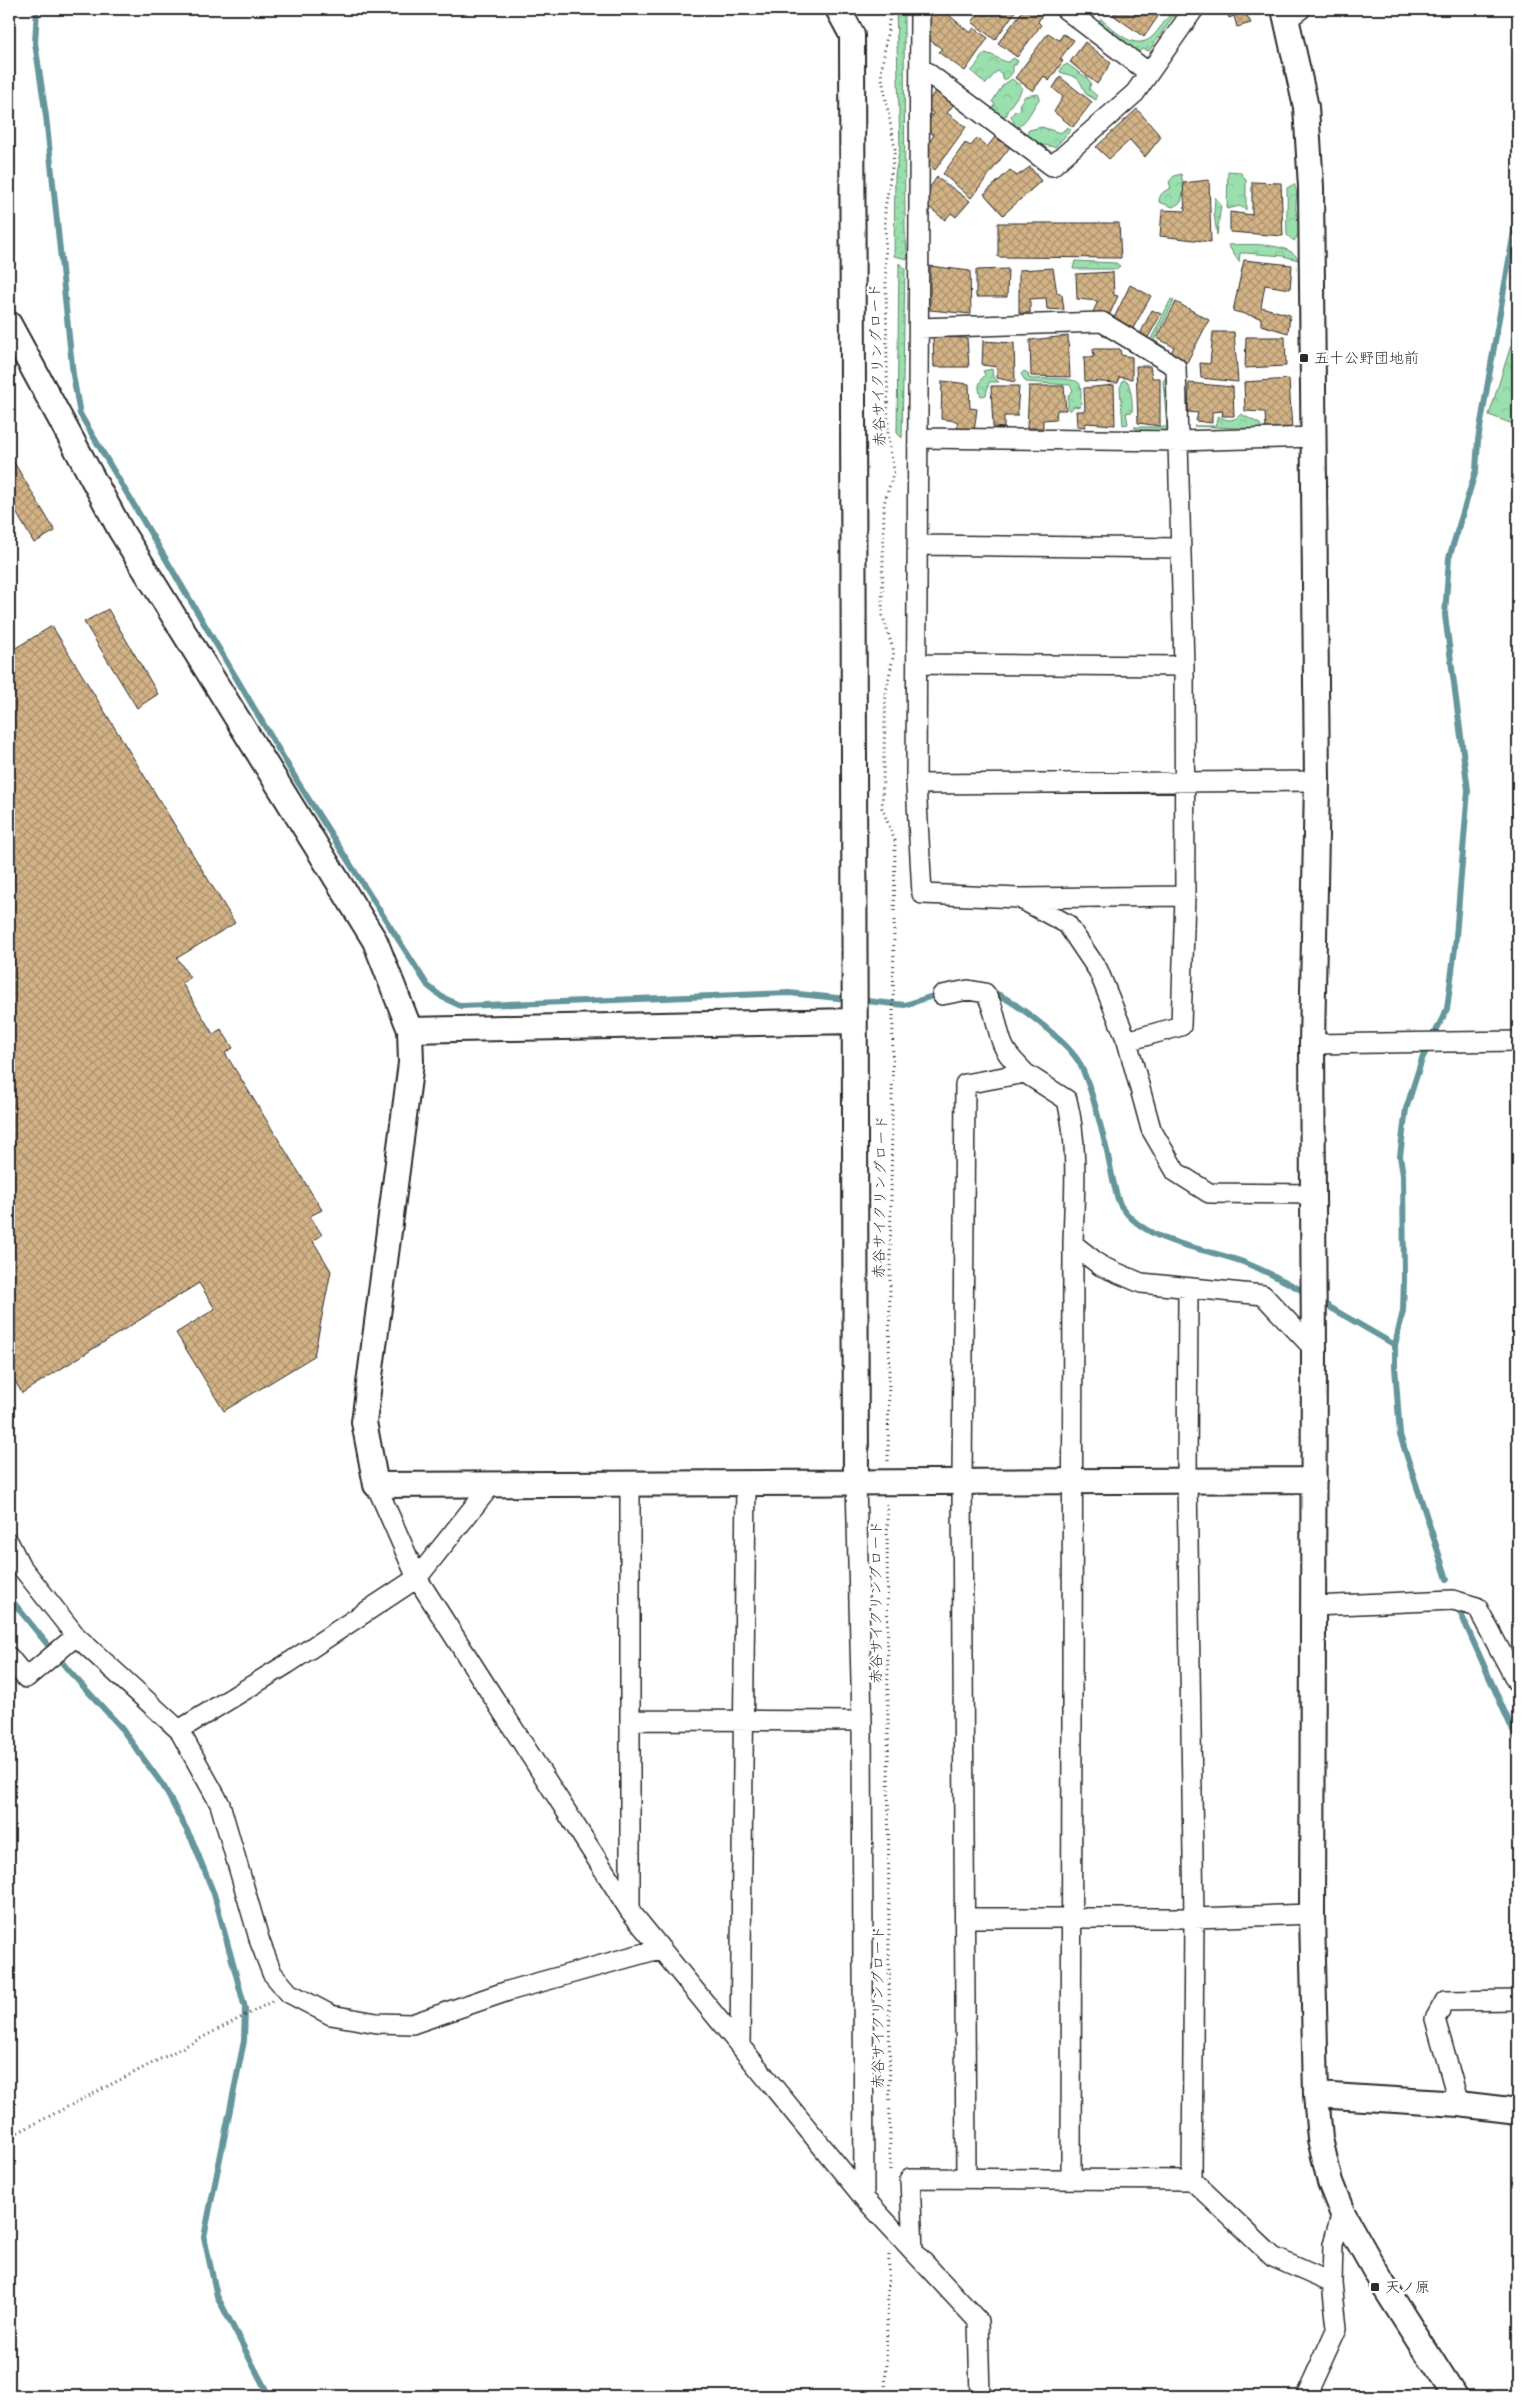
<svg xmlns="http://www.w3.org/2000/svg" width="1527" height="2405" viewBox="0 0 1527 2405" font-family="'Shantell Sans','Klee One',sans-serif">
<defs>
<pattern id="grass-dots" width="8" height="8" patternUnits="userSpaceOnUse" patternTransform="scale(1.25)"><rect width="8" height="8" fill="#9ae0ae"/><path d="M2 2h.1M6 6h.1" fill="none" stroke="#85c096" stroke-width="1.8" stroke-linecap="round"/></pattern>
<pattern id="forest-crowns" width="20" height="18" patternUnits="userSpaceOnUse" patternTransform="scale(1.25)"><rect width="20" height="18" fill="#9ae0ae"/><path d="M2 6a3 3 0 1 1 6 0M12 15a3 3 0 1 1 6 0" fill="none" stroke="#85c096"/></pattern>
<pattern id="building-cross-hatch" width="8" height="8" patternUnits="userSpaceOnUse" patternTransform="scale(1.25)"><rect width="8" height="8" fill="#d3b386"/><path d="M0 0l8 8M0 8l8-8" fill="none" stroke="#ab926e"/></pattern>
</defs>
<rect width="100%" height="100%" fill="#fff"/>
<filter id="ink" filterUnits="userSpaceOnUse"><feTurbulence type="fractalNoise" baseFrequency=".02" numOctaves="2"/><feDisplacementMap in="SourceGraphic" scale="10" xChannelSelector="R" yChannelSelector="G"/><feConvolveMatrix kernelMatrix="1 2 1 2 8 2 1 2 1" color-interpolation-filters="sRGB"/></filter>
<g filter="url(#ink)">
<path fill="url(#grass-dots)" stroke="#62866c" d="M896 9H904L905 231 908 259 894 256 895 175 900 147Z
M1172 12 1175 14 1149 51 1143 49 1135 53 1098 26 1101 19C1114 30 1134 52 1152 37 1159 30 1166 19 1172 12Z
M1215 197 1221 205 1217 235 1214 213Z
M899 263 905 268 902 438 897 433Z
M1171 299 1174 301 1154 340 1169 350 1167 354 1149 343Z"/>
<path fill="url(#forest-crowns)" stroke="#62866c" d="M985 53C995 55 1002 62 1009 62L1013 58 1018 61 1016 65H1013V72L1007 79H1003L1001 73 997 71 986 84 971 71C977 67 978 59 985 53Z
M1067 64 1087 78 1091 83 1089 89 1097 96 1096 100 1086 94C1077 75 1080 79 1060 72L1062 67Z
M1012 79 1023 88 1007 111V115L1001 117 992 109 995 104 992 102 1003 85Z
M1038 94 1040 98C1033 107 1027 123 1016 128L1011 116 1015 111 1021 110 1019 105 1025 96Z
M1042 127 1060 133 1068 127 1071 130 1055 147 1037 144 1025 136 1029 130Z
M1228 171 1240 172 1246 180V210L1240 206 1227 209Z
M1181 174 1184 188 1181 202 1173 207 1159 202C1159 194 1164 191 1171 188L1169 182 1174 176Z
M1294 184C1299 193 1295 201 1296 211 1298 223 1304 227 1294 241L1287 235C1286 219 1288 204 1287 188Z
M1228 245C1244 244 1293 242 1298 260L1283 256 1245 253H1240L1239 262Z
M1075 261 1116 263 1120 266 1116 269H1073Z
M1518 323V426L1489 415Z
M992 369 993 377 999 382H989L986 395 981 396C977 387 979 382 985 375L983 371Z
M1024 371 1028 373 1029 378 1032 379C1041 379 1073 377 1079 383 1082 387 1081 402 1080 407L1074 406 1070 411 1068 409V396L1073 390 1070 385 1026 382 1021 374Z
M1168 375 1170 431 1167 433C1156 428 1143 436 1134 427H1167L1163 381Z
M1123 380 1128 382C1131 391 1133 402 1132 412L1126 413 1128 424 1123 425 1120 388Z
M1241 414 1260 424 1261 429 1194 426H1215L1218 416C1227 421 1234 422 1241 414Z"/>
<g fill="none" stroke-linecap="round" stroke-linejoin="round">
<path stroke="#65969b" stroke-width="6" d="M37 9 35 43 46 116 73 375 80 414 299 784 428 986 442 997 461 1006 789 993 905 1005 939 994
M989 991C1011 997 1069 1043 1080 1064 1092 1089 1099 1120 1106 1147 1110 1161 1114 1195 1121 1206 1147 1245 1204 1247 1243 1262 1266 1271 1287 1282 1308 1294
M1319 1301 1395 1345
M1447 1579 1400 1435 1395 1366V1345L1403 1311 1404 1279 1403 1175 1400 1156 1406 1109 1422 1059 1447 1009 1455 948 1468 790 1445 615 1449 558 1476 470 1478 440 1518 208
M9 1597 69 1671 119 1725 164 1787 193 1842 214 1894 245 2008 244 2041 204 2237 217 2296 269 2396
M1457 1605 1518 1742"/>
</g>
<path fill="url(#building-cross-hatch)" stroke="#2b2b2b" d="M925 9H942L970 33 974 28 988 38 965 71 938 52 942 49 926 37Z
M958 9H972L967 15Z
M982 9H1017L995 40 972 22Z
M1024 9H1038L1043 13 1038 22 1041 25 1017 57 998 43Z
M1118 9H1163L1144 37 1113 15Z
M1225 9H1247L1244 10 1251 23 1237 27 1234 16 1229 18Z
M1048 33 1059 40 1063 34 1074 40 1060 59 1063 61 1049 81 1044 76 1033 91 1015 78Z
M1085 42 1111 63 1097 84 1070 62Z
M1060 77 1092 102 1073 127 1054 112 1063 97 1053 88Z
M936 90 954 104 947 113 966 127 935 170 925 162 926 148 934 135 924 128 933 113 925 106Z
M1137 109 1161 137 1145 157 1130 140 1109 159 1096 147Z
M995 137 1010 147 971 198 943 174 965 143 971 146 977 138 987 147Z
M1030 167 1041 181 1003 215 984 194 1010 170 1017 176Z
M937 177 970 201 956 217 951 213 945 220 925 204 926 193Z
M1209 180 1211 242 1160 236 1162 210 1185 211 1183 183Z
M1252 182 1281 183 1283 236 1230 232V212L1252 215Z
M998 223H1119L1121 258 998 257Z
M1244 260 1292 265 1290 289 1265 285 1261 307 1290 315 1288 333 1261 325V318L1233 311Z
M930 266 970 271 971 314 930 310Z
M1053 268 1057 293 1062 295 1064 310 1047 309 1046 298 1030 299V313H1019V270Z
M1008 269 1007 297H976V270Z
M1113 272 1114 295 1118 296 1107 320 1093 312 1098 301 1077 299 1076 274Z
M1130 285 1151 296 1132 330 1113 320Z
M1176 302 1209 320 1186 364 1171 353 1174 347 1157 338Z
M1152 310 1161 314 1145 343 1138 338Z
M1213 332H1234L1238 382 1201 378 1200 363 1210 364Z
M1068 336 1070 377 1031 376 1030 340Z
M933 337 967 338 969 367H934Z
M1246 337H1285L1286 366 1245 368Z
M983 341 1014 343 1015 382 997 378V367L982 365Z
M1093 349H1120L1121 355 1132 357V379L1119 377 1118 383 1085 381 1084 357H1094Z
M1136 366H1150L1152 378H1160V426L1138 423Z
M1289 379 1292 430H1266L1265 412 1245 411 1244 382Z
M942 381 969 384 970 408 977 409 974 432 958 430 957 421 941 419Z
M1189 383 1233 387 1234 416H1222L1223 411 1212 412V423L1196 421 1198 413 1188 412Z
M1114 385 1115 425 1086 423 1085 427 1077 426 1076 411H1085L1084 388Z
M991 386H1019L1017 416H1004V428L993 427Z
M1029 386H1064L1066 410H1057L1056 419 1043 420V428H1027Z
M9 454 55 531 34 543 9 500Z
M108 609 158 694 137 708 84 622Z
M52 626 235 923 177 958 190 978 182 983 213 1034 221 1029 233 1048 225 1053 322 1210 310 1216 322 1235 313 1241 331 1271 314 1356 224 1411 176 1333 215 1309 199 1283 22 1393 9 1371V652Z"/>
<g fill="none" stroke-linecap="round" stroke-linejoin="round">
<defs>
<path id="minor" d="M920 9 916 784 922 894 1019 898 1067 924 1098 970 1127 1041 1151 1129 1176 1172 1209 1193 1314 1194
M1065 9 1149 73
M1287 19 1301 9
M920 67 1052 166 1135 93 1194 9
M919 328 1102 322 1176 367 1184 666 1185 896 1181 1026 1127 1041
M918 438 1179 441 1314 437
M918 545 1181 548
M917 664 1184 666
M916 784 1317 781
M1021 898 1185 896
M942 995 968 990 985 993C996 1008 996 1029 1003 1045 1007 1056 1018 1065 1025 1073
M1312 1044 1518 1041
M1188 1288 1187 1480 1194 1918 1192 2180
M856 1482 862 1721 864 2198
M630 1484V1911
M376 1485 417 1578 630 1911 864 2198 978 2321 980 2396
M9 1543 20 1565 76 1636 179 1730 220 1804 260 1942 272 1973 289 1993 331 2015 377 2023 412 2024 508 1991 659 1949
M1313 1606 1453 1600 1477 1607 1518 1684
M9 1657 26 1678 76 1636
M630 1720 862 1721
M179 1730 287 1664 417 1578 492 1484
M966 1918H1194L1312 1914
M740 2047 746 1483
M1459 2104 1435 2019 1445 2001 1518 2000
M966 2177 962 1482 965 1084 1025 1073 1067 1100C1079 1148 1074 1195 1073 1244L1101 1266 1141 1283 1263 1295 1314 1349
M1071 2178 1073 1244
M913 2251 910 2178 1192 2180 1273 2257 1332 2283
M1306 2396 1337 2328 1332 2283 1333 2244 1342 2212"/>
<path id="tertiary" d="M838 9 852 35 856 1482
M1284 9 1306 107 1311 187 1317 781 1312 1044 1314 1349 1312 1914 1316 2095 1320 2139 1330 2182 1342 2212 1382 2283 1454 2396
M9 324 121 531 375 941 410 1030 411 1063 364 1422 376 1485 1314 1480
M410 1030 854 1021
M1316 2095 1459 2104 1518 2111"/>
</defs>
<use href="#minor" stroke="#2b2b2b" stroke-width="22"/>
<use href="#tertiary" stroke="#2b2b2b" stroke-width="28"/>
<path stroke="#2b2b2b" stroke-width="3" stroke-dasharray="1 4" stroke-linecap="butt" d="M888 1461 895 841 882 808 886 692 894 652 882 614 884 504 894 471 888 438 885 209 895 149 881 73 891 9
M887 1504 890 2173
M9 2137 273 2001
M885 2396 889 2254"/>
<use href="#minor" stroke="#fff" stroke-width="19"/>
<use href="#tertiary" stroke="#fff" stroke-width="24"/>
</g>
</g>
<g fill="#2b2b2b" stroke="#fff" stroke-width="2">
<rect x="1299" y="353" width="10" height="10" rx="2.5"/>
<rect x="1370" y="2282" width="10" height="10" rx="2.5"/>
</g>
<g text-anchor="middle" stroke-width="5" stroke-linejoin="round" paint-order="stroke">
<g font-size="15" fill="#2b2b2b" stroke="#fff" text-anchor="start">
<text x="1314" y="363">五十公野団地前</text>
<text x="1385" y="2292">天ノ原</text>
</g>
<g font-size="15" fill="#2b2b2b" stroke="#fff">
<text transform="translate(877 365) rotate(-92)" y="5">赤谷サイクリングロード</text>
<text transform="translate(880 1197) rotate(-89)" y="5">赤谷サイクリングロード</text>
<text transform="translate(876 1602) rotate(-90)" y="5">赤谷サイクリングロード</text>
<text transform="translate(878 2007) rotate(-90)" y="5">赤谷サイクリングロード</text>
</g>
</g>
<rect width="1527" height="2405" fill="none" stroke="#fff" stroke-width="30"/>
<rect x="15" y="15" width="1497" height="2375" fill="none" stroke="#2b2b2b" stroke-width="2" filter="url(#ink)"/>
</svg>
